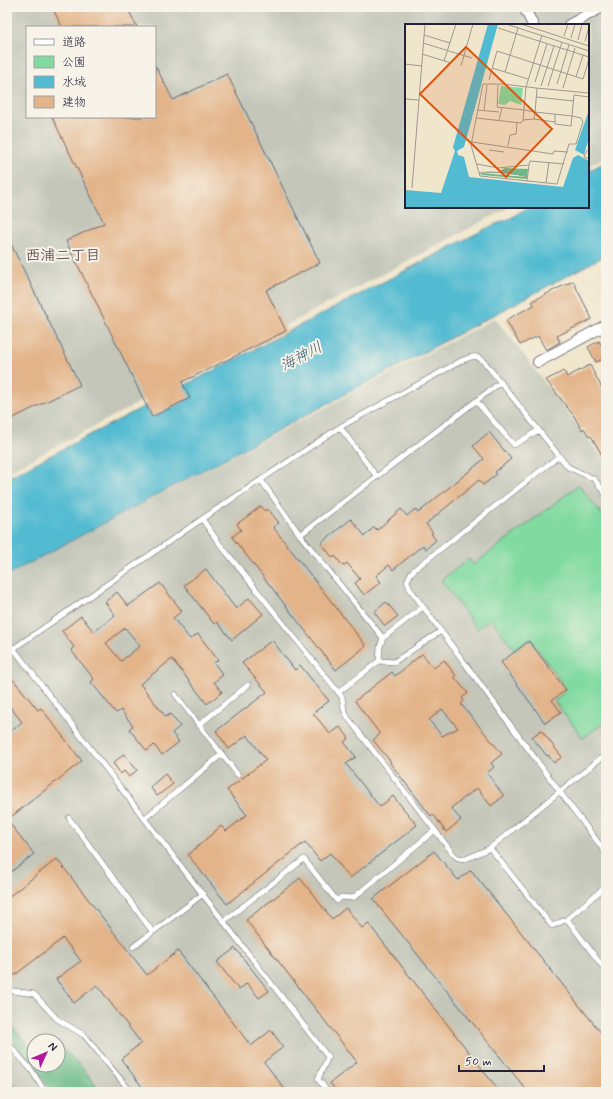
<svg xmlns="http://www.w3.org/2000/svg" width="613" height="1099" viewBox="0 0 613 1099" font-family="Mynerve,'Klee One',sans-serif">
<rect width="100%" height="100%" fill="#f7f3e8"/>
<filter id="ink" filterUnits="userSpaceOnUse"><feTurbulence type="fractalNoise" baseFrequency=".025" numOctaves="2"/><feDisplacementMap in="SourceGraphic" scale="8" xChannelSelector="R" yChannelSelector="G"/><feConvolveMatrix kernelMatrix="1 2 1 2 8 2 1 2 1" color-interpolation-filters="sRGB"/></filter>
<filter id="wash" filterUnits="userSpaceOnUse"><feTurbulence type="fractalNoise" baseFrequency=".012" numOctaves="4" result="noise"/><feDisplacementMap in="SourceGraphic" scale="16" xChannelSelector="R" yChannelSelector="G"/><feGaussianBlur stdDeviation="0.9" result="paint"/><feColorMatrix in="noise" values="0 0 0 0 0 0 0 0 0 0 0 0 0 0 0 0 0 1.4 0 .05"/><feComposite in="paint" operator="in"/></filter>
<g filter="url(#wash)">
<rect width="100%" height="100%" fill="#f0e6cc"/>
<path fill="#c3c6b9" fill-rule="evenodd" d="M7 7H606V156L588 166V25H406V207H510L7 472ZM27 27H155V117H27Z
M495 318 606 462V1092H7V575ZM34 1041H58V1065H34Z"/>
<path fill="#81daa0" stroke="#527e6e" d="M579 485 606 520V721L583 738 554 701 567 690 530 639 515 650 491 619 477 629 441 580 469 559 473 565Z"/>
<path fill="#68ba86" stroke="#456e60" d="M7 1020 34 1052V1065H58V1045C74 1059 90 1072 99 1092H51L35 1067 7 1035Z
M7 1076 20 1092H7Z"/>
<path fill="#53bbd1" stroke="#3a6e86" d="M606 162V255L7 575V478L489 227 511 218 528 207H588V171Z"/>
<g id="blocks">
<path fill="#e3b489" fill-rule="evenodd" d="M52 7H127L137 27H62Z
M155 65 173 100 227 74 320 263 266 290 286 331 182 382 190 398 152 417 66 241 104 223 52 117H155Z
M7 236 80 385 7 421Z
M573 281 592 319 557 336 560 342 546 350 538 336 520 345 506 320 534 305 532 301Z
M599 341 606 354V358L596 362 588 347Z
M590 365 606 396V462L591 436 589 437 584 428 582 430 574 416 546 380 564 371 567 377Z
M489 432 511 459 495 472 497 474 483 485 479 480 426 524 433 533 431 534 436 540 426 549 423 545 393 570 389 565 376 576 381 582 364 595 355 583 360 579 347 563 343 566 335 556 333 558 321 543 351 519 365 536 374 527 377 530 401 509 407 516 415 509 418 513 484 459 473 446Z
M261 506 265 511 268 509 279 523 273 527 366 646 336 670 232 537 241 530 237 524Z
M206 569 236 609 249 598 263 614 232 640 217 622 214 624 184 585Z
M160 583 182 611 173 618 190 639 198 634 218 660 214 663 223 675 214 682 222 692 207 704 172 659 140 684 166 717 170 714 180 726 172 733 179 742 162 755 154 745 147 751 129 729 133 726 121 710 116 713 91 682 94 679 71 650 74 647 62 631 81 616 94 632 115 615 105 602 117 592 128 606ZM125 628 140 646 121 661 106 643Z
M386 602 398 616 385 626 374 612Z
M272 640 295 670 300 665 329 701 313 713 330 734 340 727 349 738 344 742 356 757 346 764 380 807 393 796 417 825 350 878 330 853 320 861 305 842 227 904 188 855 221 826 226 831 247 815 227 790 266 760 247 735 229 749 216 731 267 692 242 663Z
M529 641 566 690 552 700 561 712 545 723 501 662Z
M422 654 434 668 444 660 456 676 454 677 468 693 462 698 464 701 461 704 502 754 491 763 494 767 487 773 504 796 491 806 477 788 451 808 461 820 446 832 433 814 431 816 390 763 391 762 373 740 380 734 355 701 392 672 395 676ZM442 709 458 728 442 736 429 720Z
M7 672 38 710 41 708 82 761 7 820V734L22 722 7 703Z
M541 730 562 757 554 763 548 755 547 756 532 737Z
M124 754 137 770 129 777 124 771 121 774 113 763Z
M165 774 173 784 157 796 150 787Z
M7 820 34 854 7 875Z
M434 851 458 880 471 870 606 1039V1092H528L373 899Z
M57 859 147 975 178 951 251 1046 271 1030 283 1047 264 1062 287 1092H146L121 1059 141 1043 97 985 74 1003 56 979 81 961 63 938 11 978 7 973V898Z
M300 878 332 919 346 908 362 928 368 923 500 1092H337L330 1083 357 1062 246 920Z
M235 948 269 991 259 998 247 983 239 990 217 962Z"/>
</g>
</g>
<g filter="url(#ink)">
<use href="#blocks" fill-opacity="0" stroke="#6a676e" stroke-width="1"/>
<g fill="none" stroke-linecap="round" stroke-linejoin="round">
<defs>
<path id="service" d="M476 401 514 445 539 430
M340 427 377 477
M559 456 415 569 411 573 407 581 410 589 560 792 606 853
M261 480 300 535 383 638
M202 519 219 543 342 697 344 710 348 718 454 855 458 858 466 859 490 848 606 754
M300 535 501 382
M13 648 328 1057 318 1079 328 1092
M7 653 202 519 340 427 461 361C474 356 475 353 486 364L568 467 594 479 606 494
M379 661 380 647 383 638 423 607
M339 692 379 661 394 662 441 631
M175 694 238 775
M199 725 248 685
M69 818 152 931
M145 818 222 754
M490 848 552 926 567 919 606 886
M567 919 606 971
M224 921 304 859 337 901 341 897 353 898 435 830
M133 947 203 894
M7 990 34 994 57 1019 84 1035 131 1092
M7 1042 32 1071 45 1092"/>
<path id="minor" d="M524 7 533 25
M569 25 602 7
M538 362 606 325"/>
</defs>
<use href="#service" stroke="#6a676e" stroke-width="6"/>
<use href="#minor" stroke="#6a676e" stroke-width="12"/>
<use href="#service" stroke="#fff" stroke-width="5"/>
<use href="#minor" stroke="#fff" stroke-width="10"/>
</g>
</g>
<g text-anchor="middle" stroke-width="4" stroke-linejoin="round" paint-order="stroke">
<g font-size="15" font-weight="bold" fill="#665556" stroke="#f7f3e8">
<text x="63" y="260">西浦二丁目</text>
</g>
<g font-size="15" font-style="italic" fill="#335870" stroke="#f7f3e8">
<text transform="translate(301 356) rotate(-28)" y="5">海神川</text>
</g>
</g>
<g transform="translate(405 24)">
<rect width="184" height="184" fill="#f0e6cc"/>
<path d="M96 62 118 64 116 81 105 77 100 81 93 80Z" fill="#81daa0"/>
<path d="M100 144 123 145 122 152 75 147 93 148ZM75 149 122 153 121 155 77 151Z" fill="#68ba86"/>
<path d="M83 0H93L59 123 52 127 53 131 59 133 64 153 158 163 168 134 173 131 184 137V184H0V166L36 169 50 127 48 123ZM184 86V114L179 131 170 126Z" fill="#53bbd1"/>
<path fill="none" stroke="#9e9892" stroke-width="1" d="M101 0 184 27M116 0 184 22M93 4 184 33M19 11 45 19M159 12 163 0M166 14 170 0M173 16 177 0M180 17 184 3M18 19 67 34M17 30 46 39M39 37 51 0M0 40 17 42M56 42 68 0M87 44 123 55M100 48 113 4M171 53 178 31M84 56 92 27 178 55 184 35M130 58 142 20M152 60 164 21M93 61 92 83 119 86 130 88 167 92 176 94 178 98 171 120H164L152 160 75 152 66 121 78 60H97L131 64 132 66 130 88 129 95M136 62 149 22M143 62 157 18M131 64 184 69M158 64 170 24M131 73 169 77M0 75 14 76M72 86 94 88M79 87 82 61M150 90V100L166 102 169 71 184 73M71 94 116 99 118 96 129 95 150 98M94 96 97 84M118 96 121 63 137 11M67 118 148 130 149 127 163 128M103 122 105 111 111 110 112 99M84 126 99 128M182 126 179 133 184 135M72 140 93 144 124 141 125 137 159 140M74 149 101 148 123 153M122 157 124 141M141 159 144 138M7 164 20 0"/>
<path fill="#de560e" fill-opacity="0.15" stroke="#de560e" stroke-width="2" d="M61 23 147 105 101 153 15 70Z"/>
<rect width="184" height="184" fill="none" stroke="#22223b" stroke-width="2"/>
</g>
<rect width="613" height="1099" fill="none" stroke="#f7f3e8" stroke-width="24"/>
<rect x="26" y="26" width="130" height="92" fill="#f7f3e8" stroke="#a29fa3"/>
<rect x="34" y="39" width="20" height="6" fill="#ffffff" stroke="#a29fa3"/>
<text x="62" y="46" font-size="12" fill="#22223b">道路</text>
<rect x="34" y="56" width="20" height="12" fill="#81daa0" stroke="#a29fa3"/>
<text x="62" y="66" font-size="12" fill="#22223b">公園</text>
<rect x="34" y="76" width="20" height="12" fill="#53bbd1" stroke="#a29fa3"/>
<text x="62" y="86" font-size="12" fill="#22223b">水域</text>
<rect x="34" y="96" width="20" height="12" fill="#e3b489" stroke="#a29fa3"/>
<text x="62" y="106" font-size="12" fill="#22223b">建物</text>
<g transform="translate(46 1053) rotate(46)"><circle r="19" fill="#f7f3e8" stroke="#a29fa3"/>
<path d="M0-3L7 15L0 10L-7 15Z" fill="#b5179e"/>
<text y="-6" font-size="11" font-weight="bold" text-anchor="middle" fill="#22223b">N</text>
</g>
<path d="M459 1065v6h85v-6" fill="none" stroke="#22223b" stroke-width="2"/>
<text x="465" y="1065" font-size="12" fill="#22223b" stroke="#f7f3e8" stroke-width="3" paint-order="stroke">50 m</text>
</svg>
